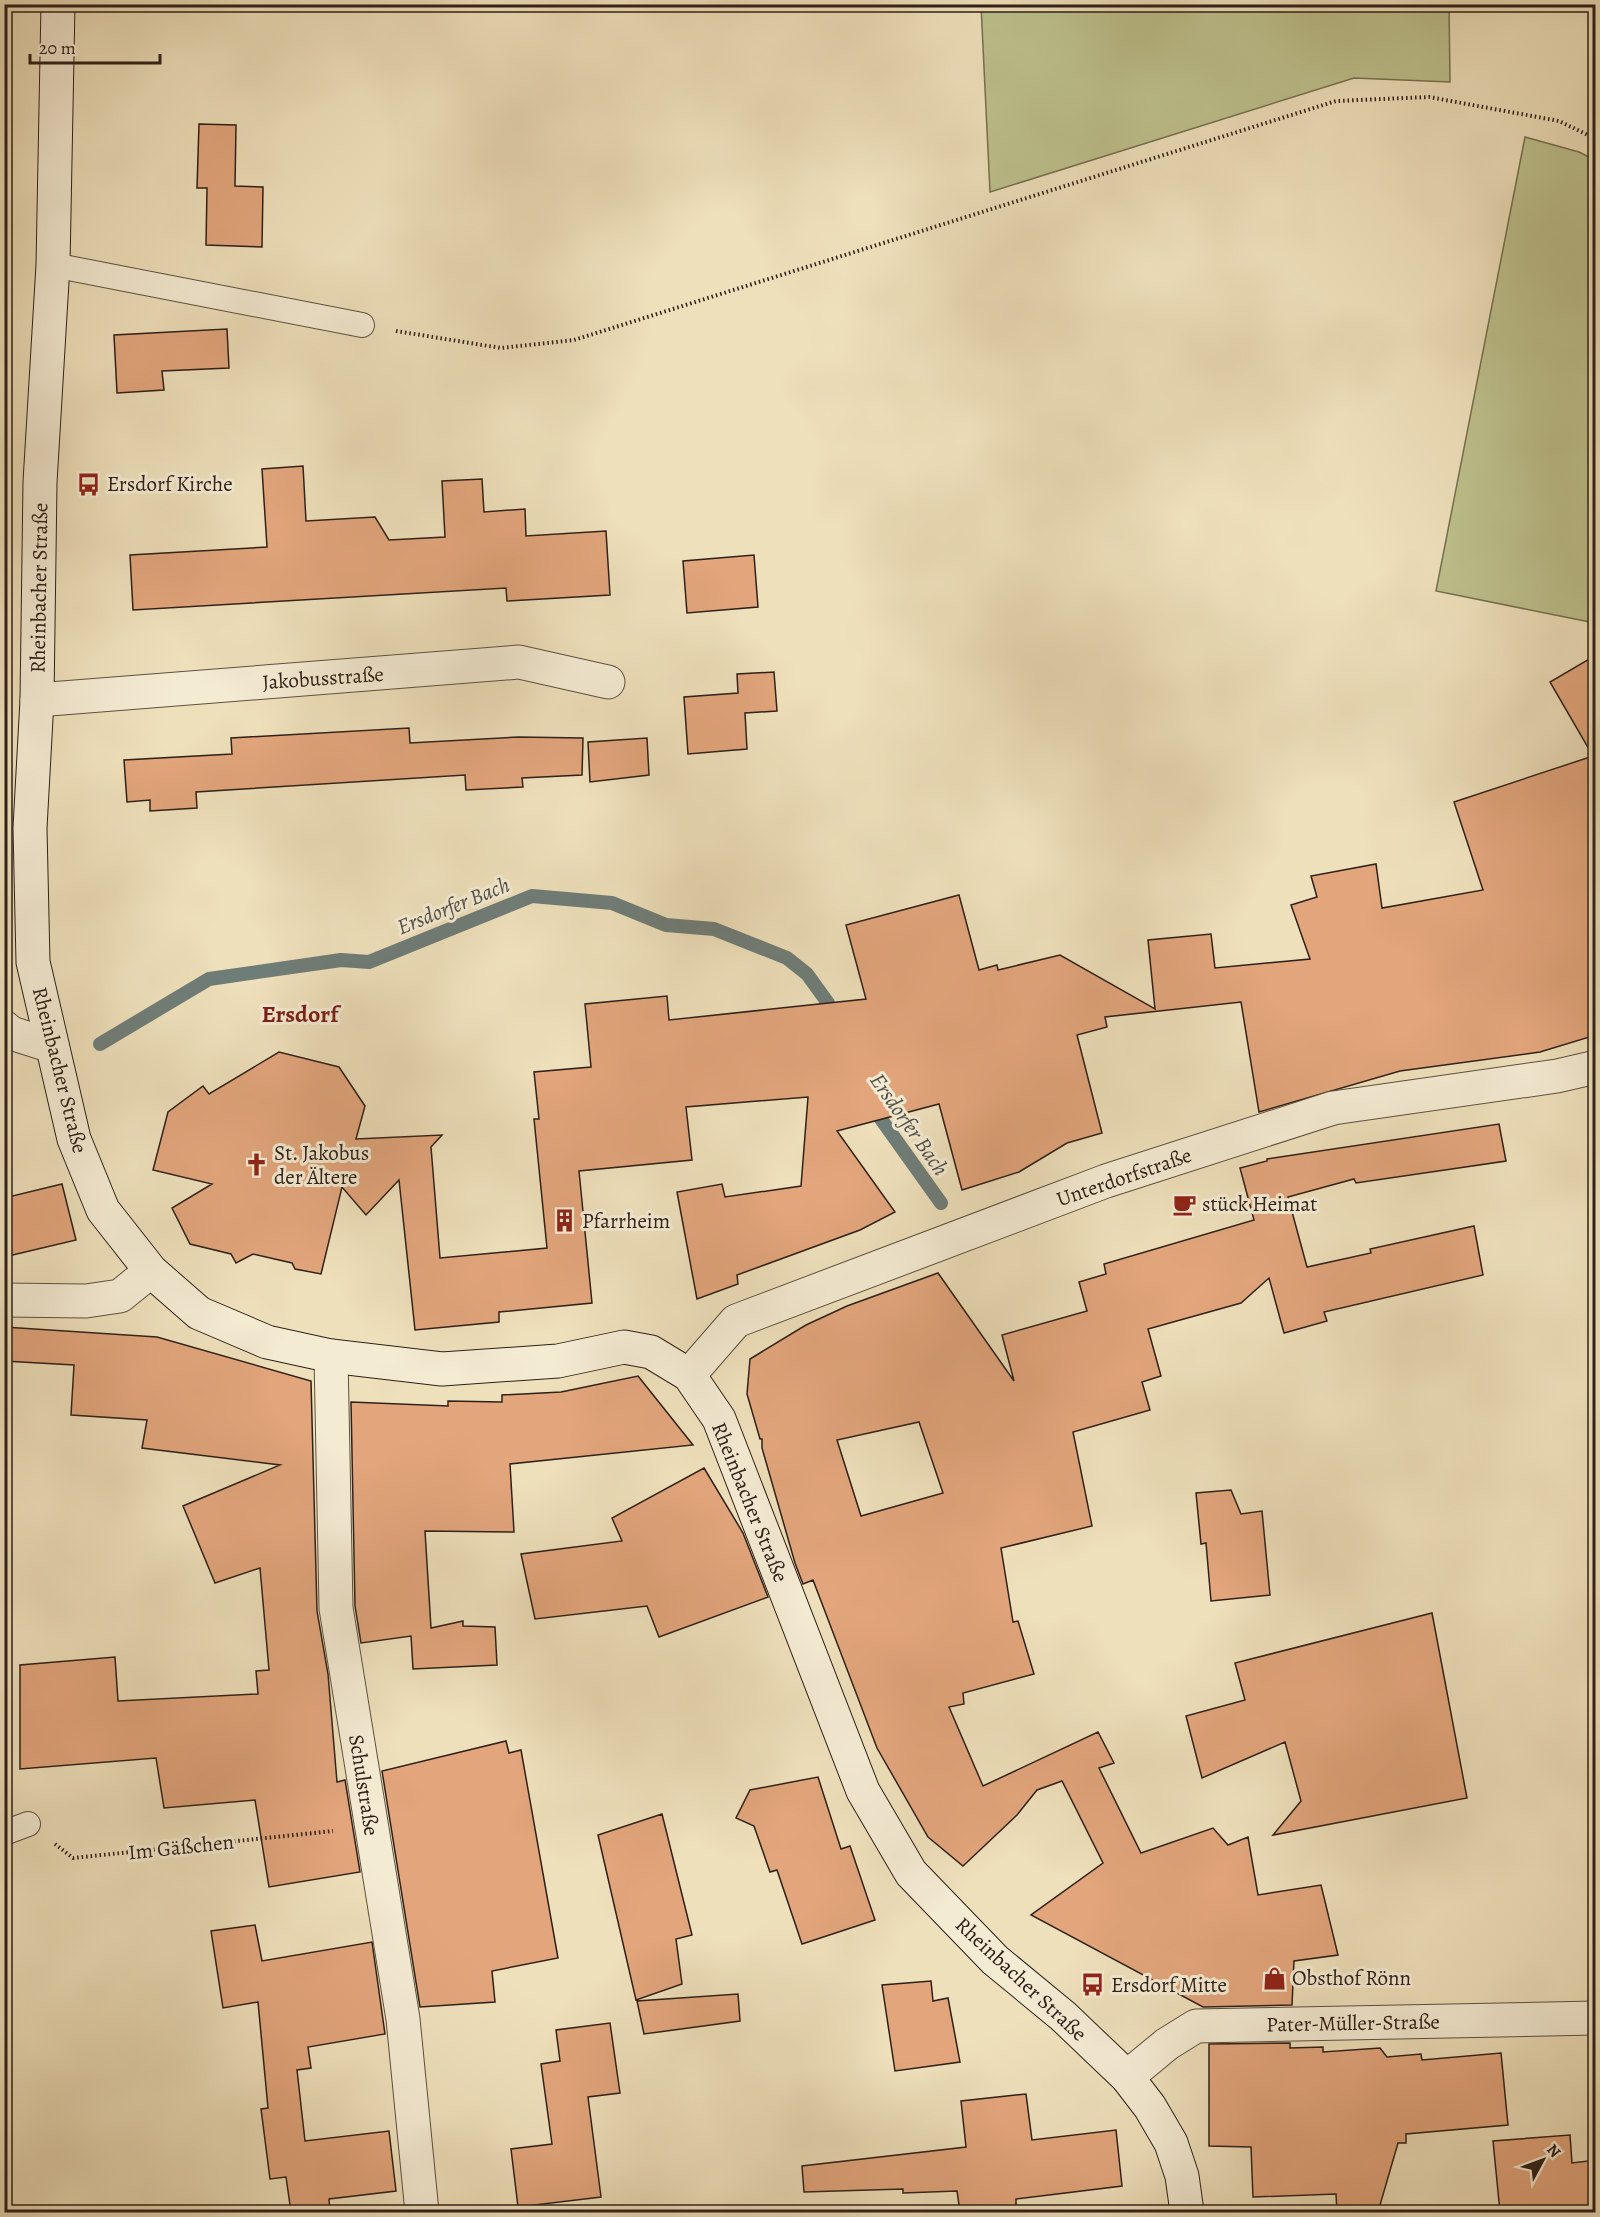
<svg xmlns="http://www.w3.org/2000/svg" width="1600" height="2217" viewBox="0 0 1600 2217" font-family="Alegreya,serif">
<rect width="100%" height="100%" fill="#eee0bb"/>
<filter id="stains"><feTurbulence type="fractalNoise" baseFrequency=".00333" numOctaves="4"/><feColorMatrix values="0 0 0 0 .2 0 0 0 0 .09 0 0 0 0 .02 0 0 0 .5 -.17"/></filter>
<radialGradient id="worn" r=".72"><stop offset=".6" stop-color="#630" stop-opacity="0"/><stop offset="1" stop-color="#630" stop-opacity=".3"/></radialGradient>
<path fill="#bdc18d" stroke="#767053" stroke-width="1.5" d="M981 5H1449L1450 82 1354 78 990 192Z
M1525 137 1579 152 1595 160V623L1436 591Z"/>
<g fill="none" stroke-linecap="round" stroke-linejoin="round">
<path stroke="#6f7d78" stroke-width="14" d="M100 1044 209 979 341 960 369 962 532 896 612 903 666 925 714 929 787 958 807 974 828 1003V1019
M871 1105 941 1203"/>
</g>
<path fill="#e2a57c" stroke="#2e2019" stroke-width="1.5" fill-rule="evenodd" d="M199 124 236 125 235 186 263 187 262 247 206 245 207 188H197Z
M227 329 229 368 162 371 164 390 117 393 114 335Z
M303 466 306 521 375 517 389 540 445 537 442 481 482 479 484 512 525 509 526 536 606 531 610 595 507 601 506 588 133 610 130 555 267 547 262 469Z
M754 555 758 607 687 613 683 561Z
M1596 655V1035L1540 1052 1400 1071 1259 1112 1241 1002 1105 1017 1107 1027 1077 1035 1102 1133 1067 1143 1019 1172 962 1190 939 1104 837 1131 895 1212 860 1230 737 1275 738 1284 697 1299 677 1192 722 1184 725 1197 801 1186 808 1097 686 1107 692 1160 579 1171 592 1303 499 1312V1322L415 1330 399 1180 366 1215 342 1187 321 1274 295 1269 292 1263 253 1254 236 1263 231 1254 190 1244 172 1208 212 1184 153 1170 168 1112 203 1086 209 1094 279 1052 339 1067 365 1106 356 1139 442 1135 431 1147 440 1258 547 1248 534 1119H539L534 1072 591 1067 585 1004 667 996 669 1020 866 999 846 925 959 895 979 970 997 965 998 970 1060 955 1155 1009 1148 940 1211 934 1215 968 1310 959 1291 905 1317 897 1311 876 1376 864 1382 908 1483 890 1454 802 1593 756 1550 682Z
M774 672 777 711 745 713 747 749 688 754 684 697 738 693 737 674Z
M409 728 410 743 519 737 583 738 582 775 522 778 523 787 466 790 465 775 196 792 197 808 150 811V800L127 802 124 760 232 754 231 738Z
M647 738 649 775 590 782 588 742Z
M1499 1124 1506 1161 1356 1183 1354 1179 1288 1197 1307 1267 1371 1253 1370 1249 1474 1226 1483 1275 1324 1312 1327 1321 1284 1333 1269 1278 1241 1303 1148 1329 1161 1376 1142 1382 1150 1410 1073 1432 1092 1526 1001 1548 1013 1622 1018 1621 1034 1674 963 1693 964 1704 949 1707 983 1786 1098 1732 1114 1763 1099 1768 1141 1853 1213 1828 1228 1845 1248 1837 1258 1895 1321 1885 1338 1955 1294 1961 1292 2005 1203 2007 1031 1915 1103 1863 1062 1781 1037 1790 1017 1815 963 1866 928 1837 877 1748 813 1580 803 1584 795 1563 762 1448V1439H760L747 1394 750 1359 806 1325 847 1306 938 1273 1014 1381 1002 1335 1087 1311 1079 1282 1106 1274 1104 1264 1254 1220 1240 1168 1267 1161V1159ZM919 1422 943 1493 861 1516 837 1440Z
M62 1184 76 1240 4 1257V1198Z
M4 1327 157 1337 311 1381 317 1611 328 1674 337 1782 345 1780 360 1872 269 1887 255 1800 164 1808 156 1758 20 1769V1665L115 1657 118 1701 258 1694 256 1671 269 1670 260 1568 215 1583 183 1506 280 1465 142 1448 147 1420 71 1415 74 1365 4 1361Z
M638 1376 693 1445 510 1464 514 1532 425 1531 431 1628 463 1621V1626L495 1627 497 1665 413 1669 411 1636 361 1643 355 1606 351 1402 448 1406V1401L502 1402V1395L561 1392Z
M704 1468 743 1533 768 1597 659 1637 647 1606 535 1619 521 1554 622 1541 612 1518Z
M1231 1490 1241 1514 1262 1511 1270 1595 1211 1601 1206 1543 1201 1544 1196 1493Z
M1432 1613 1467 1798 1273 1835 1301 1801 1285 1742 1202 1778 1186 1716 1245 1700 1235 1663Z
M506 1741 509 1753 521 1750 558 1958 492 1971 495 2002 420 2007 382 1771Z
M818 1777 841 1849 850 1846 875 1920 802 1944 777 1870 770 1872 754 1826 736 1818 750 1790Z
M662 1814 692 1935 676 1939 682 1984 636 2000 598 1835Z
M255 1925 262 1961 372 1942 385 2034 308 2047 311 2068 297 2070 305 2141 389 2131 396 2191 329 2199 330 2212H291L286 2177 270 2179 261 2109 268 2108 258 2002 223 2008 211 1931Z
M931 1981 933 2001 948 1998 960 2062 895 2071 882 1985Z
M738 1994 740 2021 644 2034 637 2001Z
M610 2023 620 2093 588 2097 601 2197 518 2207 511 2149 552 2144 541 2064 560 2061 556 2030Z
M1290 2043V2048L1323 2047V2052L1380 2048 1387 2057 1421 2054 1422 2060 1501 2053 1508 2125 1406 2134V2143H1398L1378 2212H1337L1336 2194 1253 2197 1251 2147 1209 2146V2044Z
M1026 2094 1032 2140 1116 2130 1122 2186 1016 2199V2212H960L957 2191 903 2193V2189L804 2192 802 2166 966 2147 961 2101Z
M1570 2135 1572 2163 1596 2160V2212H1500L1493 2141Z"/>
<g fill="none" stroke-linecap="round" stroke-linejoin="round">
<defs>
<path id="lane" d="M53 265 362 325
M4 1833 28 1824"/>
<path id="street" d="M37 700 519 662 608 682
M4 1027 11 1033 52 1046
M4 1300 86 1301 120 1296 151 1271
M331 1356 336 1608 403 2019 422 2212
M689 1375 736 1321 1106 1181 1333 1108 1557 1076 1596 1067
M1127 2077 1167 2044 1196 2026 1596 2018"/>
<path id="secondary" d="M58 4 53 265 40 482 37 700 30 828 33 962 74 1139 103 1210 151 1271 199 1313 267 1342 331 1356 442 1369 558 1361 624 1347 651 1352 689 1375 719 1419 863 1791 911 1873 995 1960 1063 2016 1127 2077 1150 2107 1171 2143 1182 2176 1187 2212"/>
</defs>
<use href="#lane" stroke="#5e5042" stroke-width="26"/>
<use href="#street" stroke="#5e5042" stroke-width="35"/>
<use href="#secondary" stroke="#2e2019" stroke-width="35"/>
<path stroke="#2e2019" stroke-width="4" stroke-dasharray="1.5 3" stroke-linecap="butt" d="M396 331 501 348 574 340 1336 101 1429 97 1559 121 1596 139
M55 1844 73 1858 333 1831"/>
<use href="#lane" stroke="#f4ebd3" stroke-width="24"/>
<use href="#street" stroke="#f4ebd3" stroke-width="33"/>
<use href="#secondary" stroke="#f4ebd3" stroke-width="33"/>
</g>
<defs>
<symbol id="bus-bare" viewBox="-9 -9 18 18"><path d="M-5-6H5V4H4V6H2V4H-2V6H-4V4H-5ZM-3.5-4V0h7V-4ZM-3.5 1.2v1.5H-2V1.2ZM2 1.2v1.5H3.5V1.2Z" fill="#8f2418" stroke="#f4ebd3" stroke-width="2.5" paint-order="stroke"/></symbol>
<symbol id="church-bare" viewBox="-9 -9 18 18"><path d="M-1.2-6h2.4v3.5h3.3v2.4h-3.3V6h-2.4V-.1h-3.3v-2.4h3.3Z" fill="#8f2418" stroke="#f4ebd3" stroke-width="2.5" paint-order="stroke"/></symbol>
<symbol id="cafe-bare" viewBox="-9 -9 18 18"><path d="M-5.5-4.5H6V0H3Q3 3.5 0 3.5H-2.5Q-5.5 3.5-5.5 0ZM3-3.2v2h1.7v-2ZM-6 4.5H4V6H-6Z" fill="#8f2418" stroke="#f4ebd3" stroke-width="2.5" paint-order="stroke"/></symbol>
<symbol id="building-bare" viewBox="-9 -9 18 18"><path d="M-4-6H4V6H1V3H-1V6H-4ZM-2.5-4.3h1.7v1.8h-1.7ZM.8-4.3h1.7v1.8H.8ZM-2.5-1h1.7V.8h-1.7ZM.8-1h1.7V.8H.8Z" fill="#8f2418" stroke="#f4ebd3" stroke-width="2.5" paint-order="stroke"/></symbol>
<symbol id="shop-bare" viewBox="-9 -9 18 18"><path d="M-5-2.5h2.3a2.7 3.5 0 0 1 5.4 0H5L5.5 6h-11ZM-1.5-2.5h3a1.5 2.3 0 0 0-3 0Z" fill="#8f2418" stroke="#f4ebd3" stroke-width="2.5" paint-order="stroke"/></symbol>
</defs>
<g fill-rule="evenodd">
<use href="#bus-bare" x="72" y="468" width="33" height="33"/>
<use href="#church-bare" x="240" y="1148" width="33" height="33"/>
<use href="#cafe-bare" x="1168" y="1188" width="33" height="33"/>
<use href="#building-bare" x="548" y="1204" width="33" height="33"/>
<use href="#shop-bare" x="1258" y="1962" width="33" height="33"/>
<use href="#bus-bare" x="1076" y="1968" width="33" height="33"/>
</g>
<g text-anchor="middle" stroke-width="6" stroke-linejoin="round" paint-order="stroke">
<g font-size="21" fill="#2e2019" stroke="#f4ebd3" text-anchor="start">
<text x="107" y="491">Ersdorf Kirche</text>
<text x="274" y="1160">St. Jakobus<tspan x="274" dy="24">der Ältere</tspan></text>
<text x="1202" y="1211">stück Heimat</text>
<text x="582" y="1228">Pfarrheim</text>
<text x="1292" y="1985">Obsthof Rönn</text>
<text x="1111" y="1992">Ersdorf Mitte</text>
</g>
<g font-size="21" fill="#2e2019" stroke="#f4ebd3">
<text transform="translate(39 588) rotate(-89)" y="7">Rheinbacher Straße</text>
<text transform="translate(323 678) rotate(-4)" y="7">Jakobusstraße</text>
<text transform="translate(60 1070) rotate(76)" y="7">Rheinbacher Straße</text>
<text transform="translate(1124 1177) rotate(-19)" y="7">Unterdorfstraße</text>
<text transform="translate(750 1502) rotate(68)" y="7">Rheinbacher Straße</text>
<text transform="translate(364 1785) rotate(81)" y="7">Schulstraße</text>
<text transform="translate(181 1847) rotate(-6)" y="7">Im Gäßchen</text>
<text transform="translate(1021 1979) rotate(43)" y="7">Rheinbacher Straße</text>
<text transform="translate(1353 2023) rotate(-1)" y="7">Pater-Müller-Straße</text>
</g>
<g font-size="22" font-style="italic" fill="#4f4e48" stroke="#f4ebd3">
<text transform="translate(453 905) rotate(-22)" y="8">Ersdorfer Bach</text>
<text transform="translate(910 1124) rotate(55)" y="8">Ersdorfer Bach</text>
</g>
<g font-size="24" font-weight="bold" fill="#7a1f14" stroke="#f4ebd3">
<text x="300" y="1022">Ersdorf</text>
</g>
</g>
<rect width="1600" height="2217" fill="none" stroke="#eee0bb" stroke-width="24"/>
<rect x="6" y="6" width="1588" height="2205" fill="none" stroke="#2e2019" stroke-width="3"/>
<rect x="12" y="12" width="1576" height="2193" fill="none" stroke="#2e2019" stroke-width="1.5"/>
<g transform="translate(1543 2160) rotate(49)" stroke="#f4ebd3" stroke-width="4.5" paint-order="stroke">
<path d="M0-4.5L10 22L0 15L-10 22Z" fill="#2e2019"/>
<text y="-9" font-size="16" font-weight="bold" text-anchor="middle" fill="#2e2019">N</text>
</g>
<path d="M30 54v9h130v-9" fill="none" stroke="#2e2019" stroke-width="3"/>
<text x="39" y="54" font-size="18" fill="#2e2019" stroke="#f4ebd3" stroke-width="4.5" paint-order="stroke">20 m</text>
<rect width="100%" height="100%" filter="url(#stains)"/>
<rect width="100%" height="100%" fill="url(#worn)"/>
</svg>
